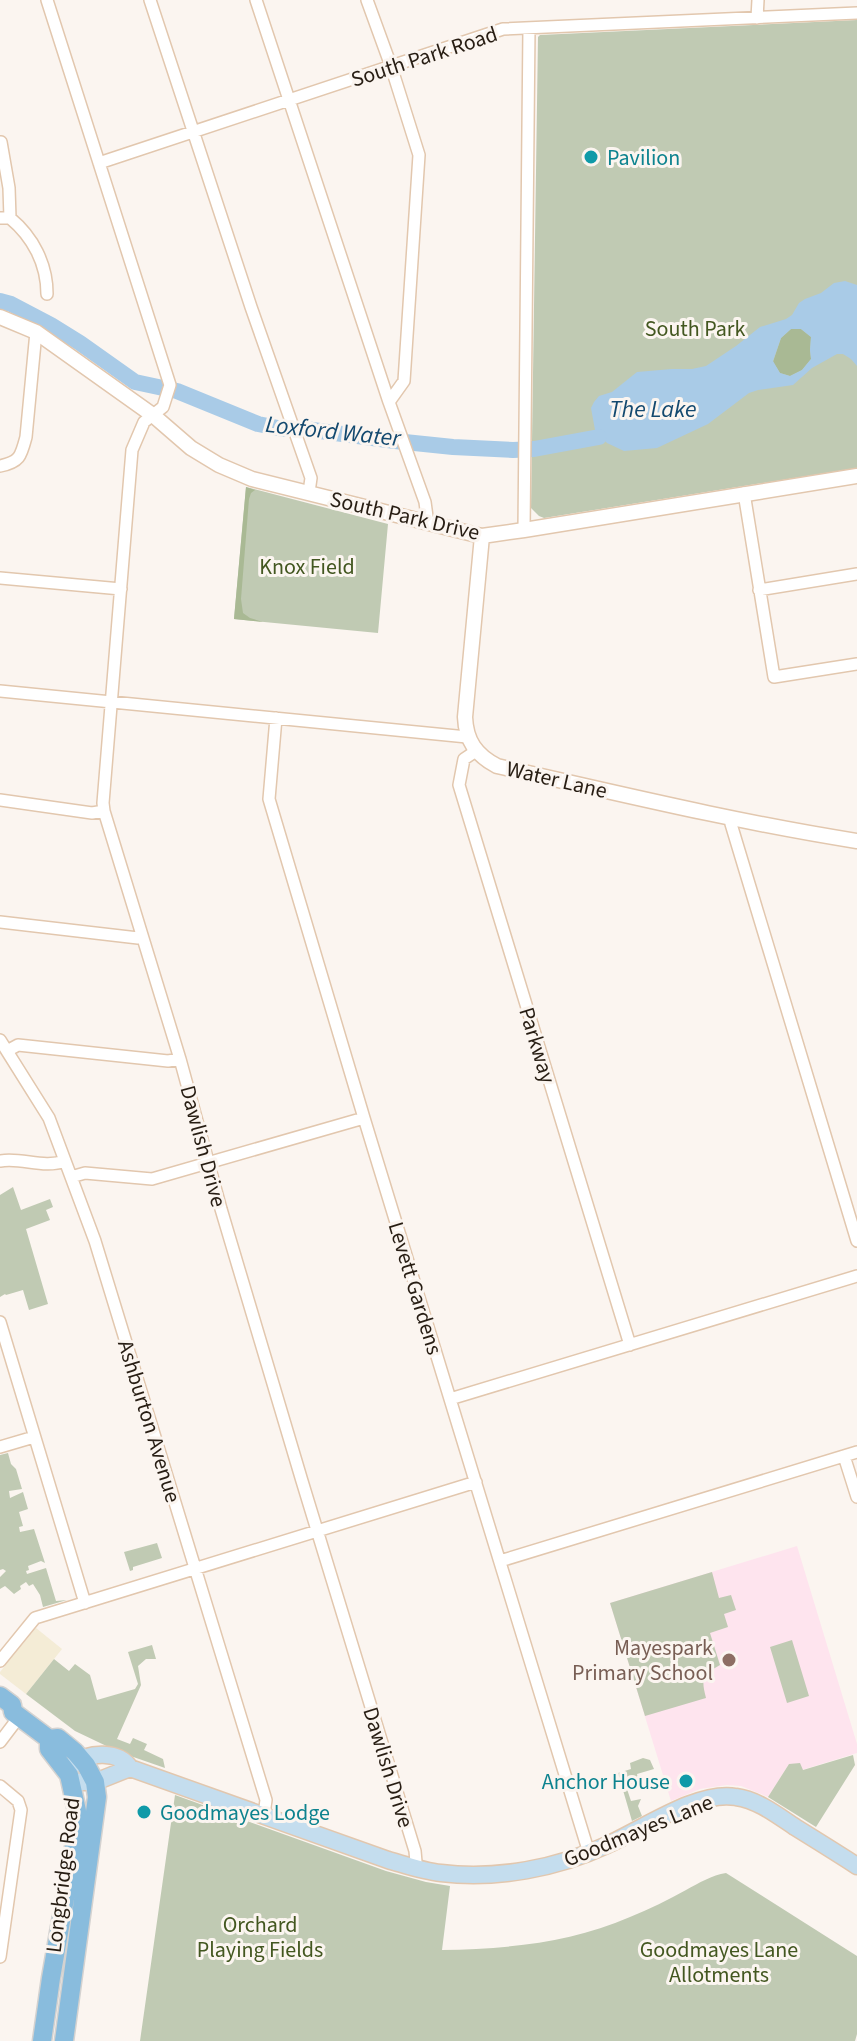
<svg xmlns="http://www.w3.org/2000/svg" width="857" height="2041" viewBox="0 0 857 2041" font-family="'Source Sans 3',sans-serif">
<rect width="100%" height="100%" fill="#fbf5f0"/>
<path fill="#f4ecd6" d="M36 1628 62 1649 26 1694 0 1674V1672Z"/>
<path fill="#fee4ee" d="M797 1546 857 1744V1753L802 1770 789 1764 768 1797 741 1786 727 1785 700 1789 671 1801 610 1603Z"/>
<path fill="#c0cab3" d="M857 20V468L544 518 539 516 531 508 538 37 540 35Z
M246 487 388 524 378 633 234 619Z
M13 1187 21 1210 50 1199 53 1207 46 1210 50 1220 26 1229 48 1304 29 1310 23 1290 6 1295 5 1294 0 1297V1195Z
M8 1453 11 1464 16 1469 22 1489 9 1491 10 1498 23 1492 28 1509 19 1512 23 1526 19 1527 20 1532 34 1529 45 1563 41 1561 28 1566 29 1570 26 1571 27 1574 46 1568 56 1601 67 1600 43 1607 40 1595 33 1584 29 1586 26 1582 20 1586 21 1589 14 1594 5 1586 0 1589V1577L6 1571 3 1569 0 1570V1455Z
M157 1543 162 1558 133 1567V1570L130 1571 124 1552Z
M712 1572 719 1598 731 1595 736 1610 724 1614 728 1627 710 1633 720 1665C702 1675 701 1678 706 1698L645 1716 610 1603Z
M792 1640 809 1696 787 1703 770 1647Z
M152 1645 156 1659H146L138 1666 141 1685 117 1739 130 1744 133 1738 147 1744 144 1750 163 1759 165 1768 119 1752 75 1731 26 1694 54 1659 69 1671 75 1664 90 1675 97 1700 135 1689 138 1684 128 1652Z
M853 1755 855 1765 816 1827 768 1797 789 1764 800 1763 803 1770Z
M643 1758 650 1760 654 1769 637 1774 639 1782 626 1786 631 1801 641 1799 638 1806 642 1816 632 1821 618 1773 631 1769 630 1763Z
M175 1795 386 1871 426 1882 450 1886 442 1950C507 1949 570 1943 630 1917 650 1909 668 1900 686 1890 699 1883 712 1875 726 1873L857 1956V2034L855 2041H140Z"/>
<path fill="#a9b994" d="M791 329H801L811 337 810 350 811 359 802 370 790 376 780 373 773 362 781 338Z
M246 487 255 490 251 493 249 499 241 599 243 613 250 618 263 622 234 619Z"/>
<path fill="#a9cbe7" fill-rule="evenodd" d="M845 281 857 285V366L851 359 843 354H837L812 368 793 385 758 390 749 393 708 424 657 448 624 451 607 443 595 430 591 408 594 402 599 396 612 392 637 372 672 369H692L706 366 736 346 760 327 786 319 792 315 799 303 805 299 821 293 834 283ZM791 329H801L811 337 810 350 811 359 802 370 790 376 780 373 773 361 781 338Z"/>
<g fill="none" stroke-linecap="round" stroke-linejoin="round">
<path stroke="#a9cbe7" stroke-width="16" d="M0 301 11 304 51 325 80 343 135 382 177 391 258 424 283 429H305L395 441 453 447 513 450 534 449 599 437"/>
<defs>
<path id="minor" d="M47 0 170 385 163 407 144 422 132 450 103 803 104 811 180 1059 221 1209 302 1481 415 1851 416 1862 414 1868
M150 0 251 307 311 478 309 492
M256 0 389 402 425 502 428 524
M367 0 391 66 419 155 404 381 389 402
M757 18 758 0
M1 142 9 188 10 218
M99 163 503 29 857 13
M0 218H10C33 237 47 264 47 294
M0 466C20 462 21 456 26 437L36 332
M744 493 774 677 857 664
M524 530 529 28
M0 578 121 589
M759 590 857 574
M0 691 467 737
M276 718 269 799 364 1118 589 1853
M476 751 464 759 459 785 630 1345
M0 800 92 813 104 811
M732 818 731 824 857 1241
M0 922 138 938 142 937
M0 1040 49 1118 95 1241 266 1800 264 1815
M7 1051 18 1045 168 1061 180 1059
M0 1161C22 1157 43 1169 65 1161
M71 1177 85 1173 152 1179 364 1118
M0 1322 85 1603
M450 1399 857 1276
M0 1447 34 1437
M844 1456 857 1497
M500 1561 857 1452
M0 1661 35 1618 476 1482
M0 1742 19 1717
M0 1786 18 1801 21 1810 0 1957"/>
<path id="tertiary" d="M0 317 36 332 154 416 191 448 219 465 252 479 473 534 482 536 524 530 857 476
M482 536 465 717C466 741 476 755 497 766 617 793 736 822 857 841"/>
<path id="secondary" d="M74 1764C88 1752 119 1750 130 1768L388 1860C406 1865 423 1871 441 1873 496 1880 558 1868 607 1845 643 1829 698 1790 736 1797 758 1800 777 1815 795 1827 816 1840 837 1853 857 1866
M72 1782H95L130 1768"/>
<path id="primary" d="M0 1696 12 1705 13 1712 49 1739 58 1738 75 1752 86 1765 95 1782 97 1797 64 2041
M42 2041 51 1978 75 1842 77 1811 69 1775 49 1749V1739"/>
</defs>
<use href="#minor" stroke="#e2c7ae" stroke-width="14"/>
<use href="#tertiary" stroke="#e2c7ae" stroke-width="17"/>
<use href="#secondary" stroke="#e2c7ae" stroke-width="19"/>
<use href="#primary" stroke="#d4d2d0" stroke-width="21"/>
<use href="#minor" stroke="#fff" stroke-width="11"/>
<use href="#tertiary" stroke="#fff" stroke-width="14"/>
<use href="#secondary" stroke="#c4ddee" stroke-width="16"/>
<use href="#primary" stroke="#89bcdd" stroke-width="18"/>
</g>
<g fill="#0f9aa8" stroke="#fbf5f0" stroke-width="3">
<circle cx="591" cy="157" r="8"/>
<circle cx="686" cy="1781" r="8"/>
<circle cx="144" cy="1812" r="8"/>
</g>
<circle fill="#8d6e63" stroke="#fbf5f0" stroke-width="3" cx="729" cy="1660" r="8"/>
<g text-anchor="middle" stroke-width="6" stroke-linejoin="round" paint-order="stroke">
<g font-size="22" fill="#271d13" stroke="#fbf5f0">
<text transform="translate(424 56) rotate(-18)" y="8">South Park Road</text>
<text transform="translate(405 515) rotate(13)" y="8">South Park Drive</text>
<text transform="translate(557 779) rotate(13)" y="8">Water Lane</text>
<text transform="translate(538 1045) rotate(73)" y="8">Parkway</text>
<text transform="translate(204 1146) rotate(75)" y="8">Dawlish Drive</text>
<text transform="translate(416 1288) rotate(73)" y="8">Levett Gardens</text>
<text transform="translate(150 1421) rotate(73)" y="8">Ashburton Avenue</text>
<text transform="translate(389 1767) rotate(73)" y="8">Dawlish Drive</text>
<text transform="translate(638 1830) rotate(-22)" y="8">Goodmayes Lane</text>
<text transform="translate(62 1875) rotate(-83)" y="8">Longbridge Road</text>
</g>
<g font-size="22" fill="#0d838f" stroke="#fbf5f0" text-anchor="start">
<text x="607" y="165">Pavilion</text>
<text x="670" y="1789" text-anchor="end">Anchor House</text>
<text x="160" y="1820">Goodmayes Lodge</text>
</g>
<g font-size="22" fill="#435720" stroke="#fbf5f0">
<text x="695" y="336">South Park</text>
<text x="307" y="574">Knox Field</text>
<text x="260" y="1932">Orchard<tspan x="260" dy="25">Playing Fields</tspan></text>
<text x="719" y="1957">Goodmayes Lane<tspan x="719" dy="25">Allotments</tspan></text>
</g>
<g font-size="22" fill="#785e54" stroke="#fbf5f0" text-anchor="end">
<text x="713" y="1655">Mayespark<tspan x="713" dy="25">Primary School</tspan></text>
</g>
<g font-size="24" font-style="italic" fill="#13496f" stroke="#fbf5f0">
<text x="653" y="417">The Lake</text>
<text transform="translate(333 431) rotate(6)" y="8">Loxford Water</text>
</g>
</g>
</svg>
